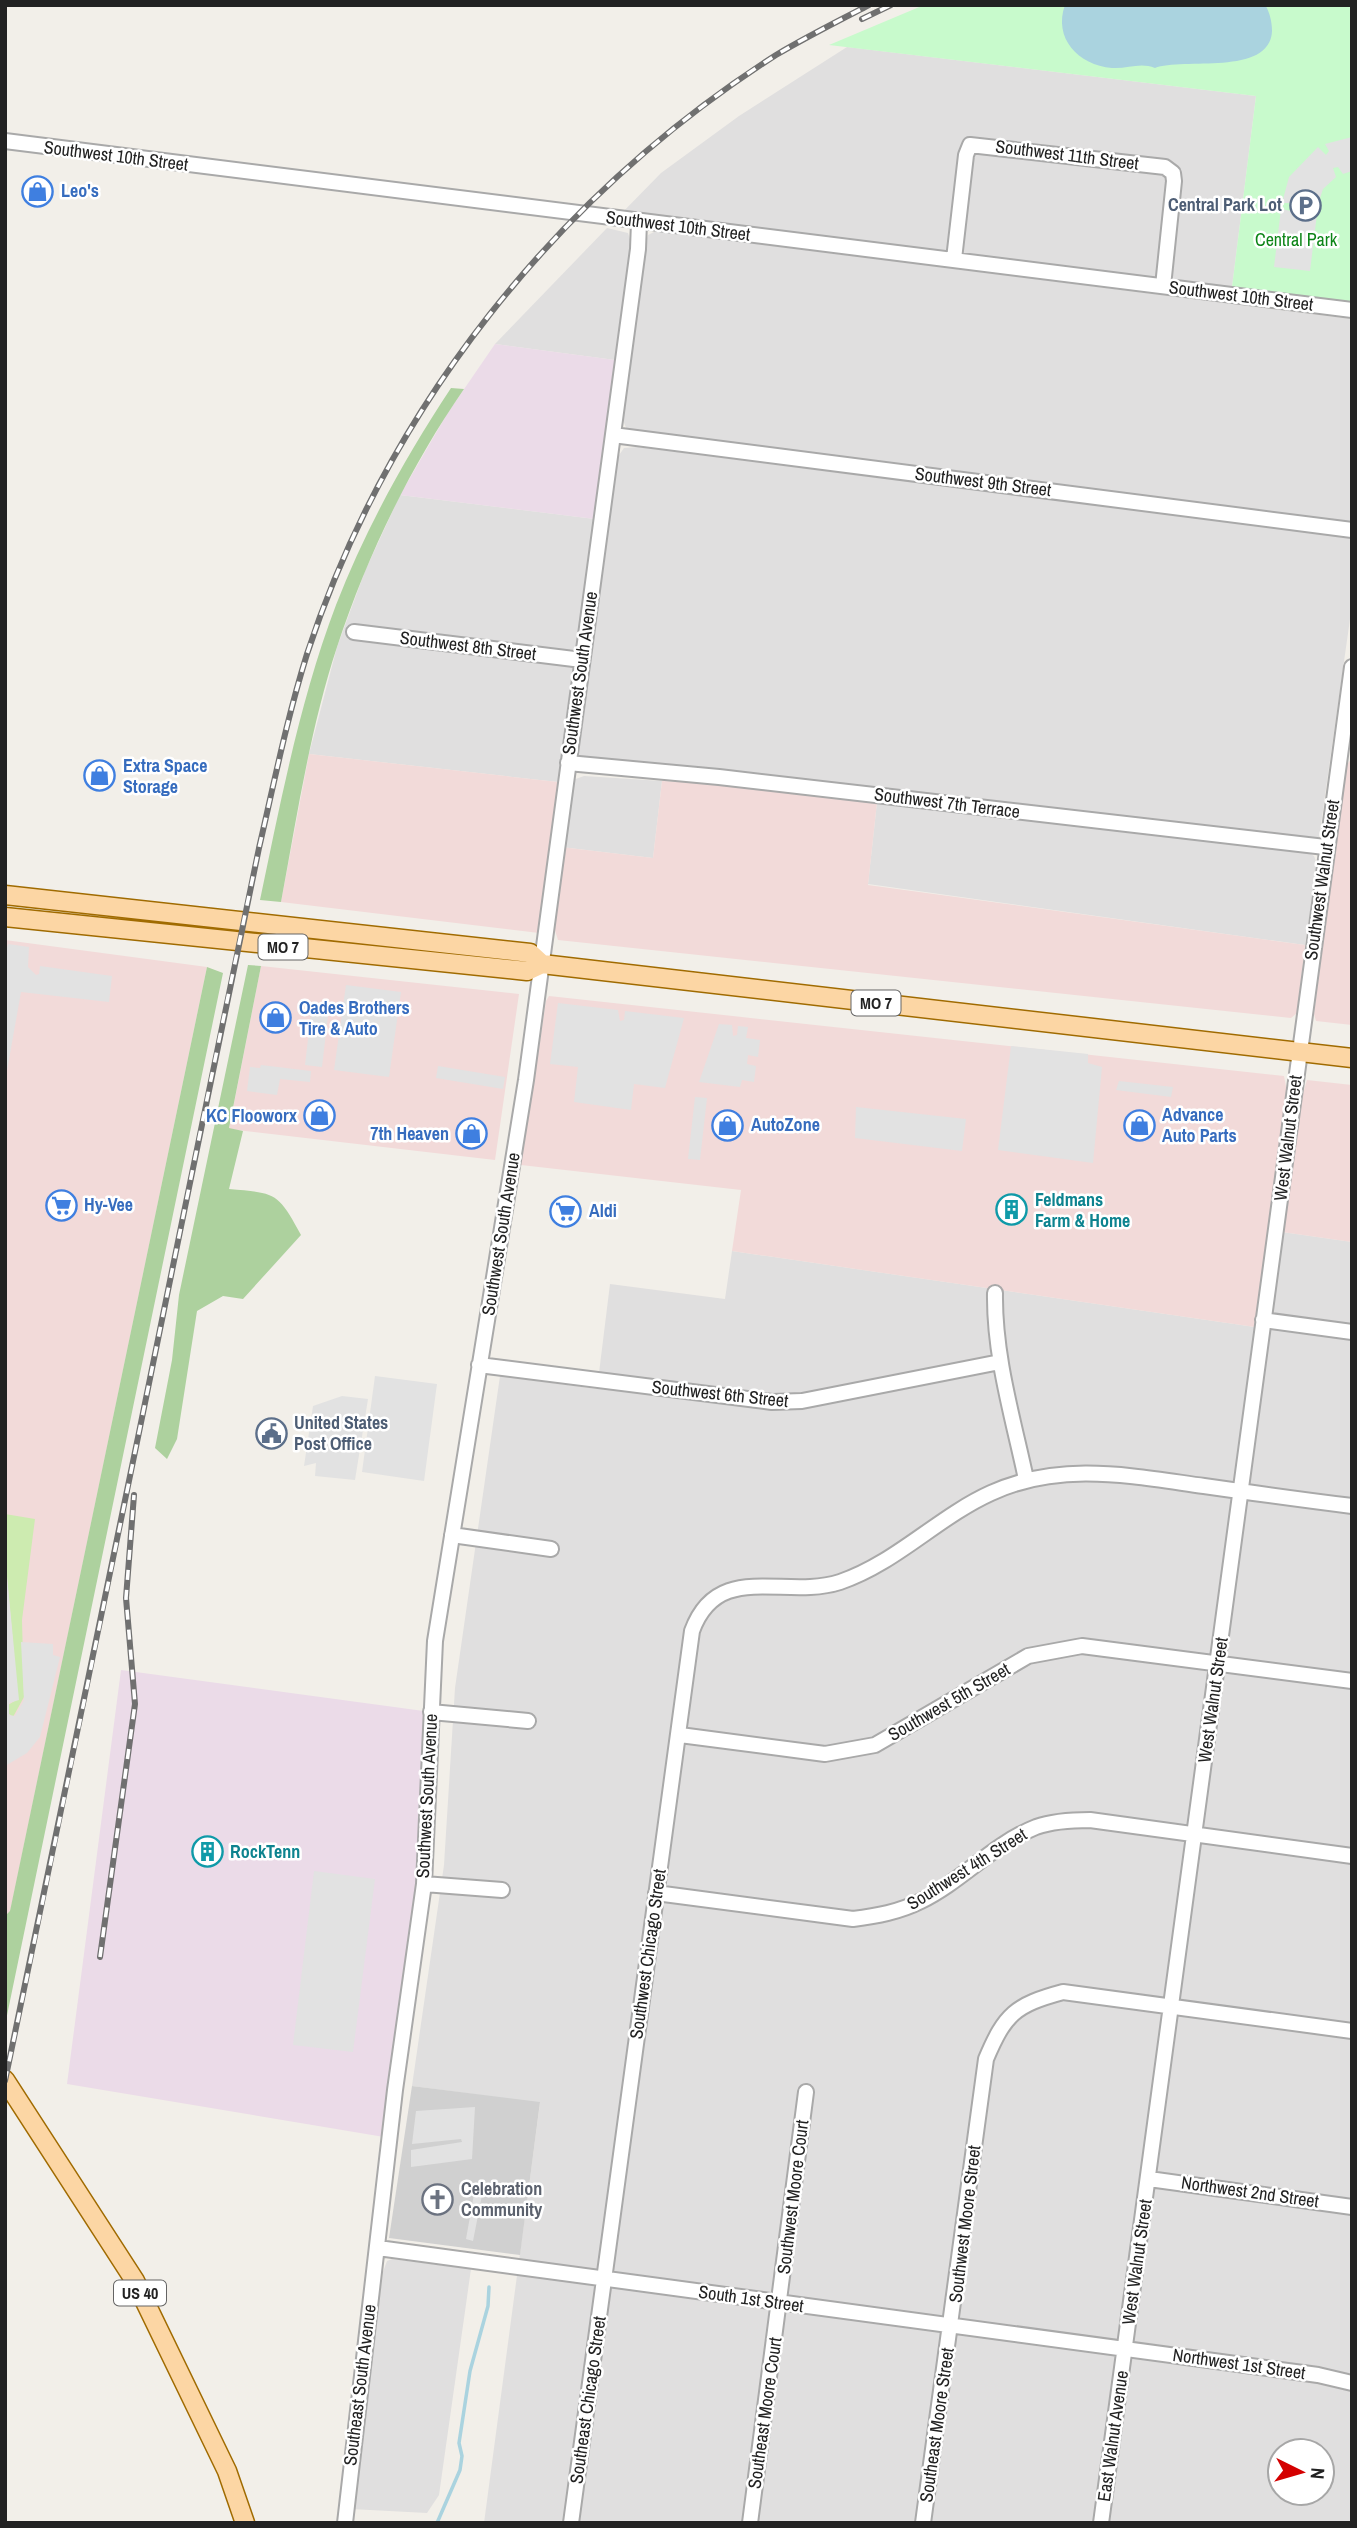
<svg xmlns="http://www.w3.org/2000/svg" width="1357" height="2528" viewBox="0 0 1357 2528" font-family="'Archivo Narrow',sans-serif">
<rect width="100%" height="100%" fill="#f2efe9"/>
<path fill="#e0dfdf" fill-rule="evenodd" d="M847 47 1256 96 1231 295 616 219 661 173 739 116Z
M607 228 628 233 633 248 615 360 495 344Z
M656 231 1352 319V524L627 430 622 418 646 242 648 235Z
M638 447 1352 537V605L1319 838 578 758 617 458 624 448Z
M400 495 595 519 558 782 309 754 337 647 365 571Z
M584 776 662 781 653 858 561 847 573 780Z
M877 802 1304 850 1314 856 1317 864 1305 945 868 884Z
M1282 1232 1352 1242V2523H1109ZM1280 2451H1322V2493H1280Z
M732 1251 1255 1327 1093 2523H484L540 2103 412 2086 444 1865 455 1688 500 1376 597 1389 610 1284 725 1299Z
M392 2259 471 2269 439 2495 427 2513 351 2509 383 2272 387 2261Z"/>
<path fill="#f2dad9" d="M309 754 558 782 539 933 281 902Z
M1352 758V1025L1316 1021 1314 1014 1345 767Z
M662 781 730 784 877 802 868 885 1305 945 1297 1013 1291 1018 558 940 553 924 561 847 653 858Z
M5 940 207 967 5 1936Z
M261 966 519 994 495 1160 229 1129Z
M549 996 1284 1076 1287 1092 1255 1327 732 1251 741 1190 521 1165 546 1001Z
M1307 1080 1352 1085V1242L1282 1232 1302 1097Z"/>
<path fill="#ebdbe8" d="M495 344 615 360 595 519 400 495 447 414Z
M121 1670 431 1712 424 1884 390 2138 67 2084Z"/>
<path fill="#d0d0d0" d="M412 2086 540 2102 520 2255 389 2238Z"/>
<path fill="#cdebb0" d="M5 1514 35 1519 22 1620 24 1697 13 1717 8 1713V1705L18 1699 5 1556Z"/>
<path fill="#add19e" d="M451 388 464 389C410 467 367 556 337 647 310 729 297 816 281 902L260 900C281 800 300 700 336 605 366 528 406 456 451 388Z
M248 965 261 966 229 1128 243 1131 229 1189C276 1193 278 1192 301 1235L243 1299 223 1296 197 1311 177 1439 167 1459 155 1448 172 1360 179 1295Z
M207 967 223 973 5 2025V1916L10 1911Z"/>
<path fill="#c8facc" d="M924 5H1352V310L1231 295 1256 96 829 45Z"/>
<path fill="#e2e2e2" d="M1352 137V171L1343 174 1338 167 1333 168 1336 177 1323 189 1317 207 1307 208 1309 213 1317 214 1310 271 1274 267 1281 209 1291 211 1293 207 1291 203H1282L1289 177 1318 147 1326 155 1329 151 1325 144Z
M8 944 29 947 28 967 36 975 39 974 40 966 112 976 109 1002 21 992 5 1082V954Z
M346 985 401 992 389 1077 334 1070Z
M558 1003 618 1010 620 1021 624 1020 625 1011 684 1018 665 1088 634 1084 631 1110 574 1102 578 1067 550 1064Z
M312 1005 329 1007 322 1067 305 1065Z
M719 1024 732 1025 733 1036 737 1035 738 1026 748 1027 746 1038 760 1040 758 1057 748 1055 747 1064 756 1066 754 1082 742 1080 740 1087 699 1082Z
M1011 1046 1088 1054V1063L1102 1067 1093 1163 998 1150Z
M261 1065 311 1071 310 1082 280 1079 277 1095 247 1091 250 1067 260 1068Z
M438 1066 505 1077 503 1089 436 1078Z
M1119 1081 1173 1087 1171 1097 1116 1090Z
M695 1097 707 1098 700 1160 688 1159Z
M856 1107 966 1119 962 1151 855 1138Z
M375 1376 437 1384 424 1481 362 1472Z
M342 1396 368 1399 355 1480 315 1476 316 1463 304 1466 313 1406Z
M5 1556 19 1700 9 1703V1715L15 1716 24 1700 21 1642 53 1644V1655L60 1657 40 1737 27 1753 5 1766Z
M314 1871 375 1879 353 2052 293 2045Z
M475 2107 472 2159 411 2167V2150L462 2142 461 2139 412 2144 416 2111Z
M474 2194 482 2195 473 2241 466 2239Z"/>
<path fill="#aad3df" d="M1065 5H1265C1270 12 1272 23 1272 31 1270 77 1182 57 1155 68 1140 62 1128 69 1112 68 1078 65 1053 38 1065 5Z"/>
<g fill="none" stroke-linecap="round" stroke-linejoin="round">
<path stroke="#aad3df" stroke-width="3.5" d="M437 2523 460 2470 462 2456 459 2443 470 2371 488 2306 489 2287"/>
<defs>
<path id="minor" d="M5 141 1352 310
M954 259 966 155 970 145 1165 167 1173 173 1174 181 1163 286
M613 435 1352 530
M354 632 582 660
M568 763 719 777 1325 847
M995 1293C994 1356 1013 1418 1026 1479
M1263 1320 1352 1332
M479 1365 772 1402 802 1401 1000 1362
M452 1535 551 1549
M431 1712 528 1721
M680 1735 825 1754 875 1745 1028 1656 1082 1646 1352 1681
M424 1884 502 1890
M656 1893 853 1919C877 1916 899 1912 921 1901 962 1881 993 1844 1036 1827 1053 1821 1072 1820 1090 1820L1352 1856
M1149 2179 1352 2207
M378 2248 1318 2375 1352 2383
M345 2523 395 2090 424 1884 435 1641 526 1080 638 249 639 222
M571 2523 692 1631C718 1560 784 1600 840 1582 896 1563 938 1517 991 1493 1061 1461 1131 1476 1204 1486 1253 1493 1303 1500 1352 1506
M750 2523 806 2092
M923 2523 986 2059C1005 2014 1015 2005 1063 1992L1352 2031
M1101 2523 1352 667"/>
<path id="major" d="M5 895 530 953 542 964
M5 917 527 971 542 964 1352 1058
M5 2080 135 2281 227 2471 245 2523"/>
</defs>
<use href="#minor" stroke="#a9a9a9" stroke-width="18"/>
<use href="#major" stroke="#a06b00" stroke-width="21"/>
<use href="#minor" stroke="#fff" stroke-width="14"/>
<use href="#major" stroke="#fcd6a4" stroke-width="18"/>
<defs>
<path id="rail" d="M862 19 891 5
M100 1957 135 1704 126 1598 134 1495
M5 2081C66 1793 124 1505 183 1217 208 1094 233 971 259 848 274 783 287 718 307 654 388 407 557 195 776 55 806 37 838 21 869 5"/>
</defs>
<use href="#rail" stroke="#707070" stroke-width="6"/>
<use href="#rail" stroke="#fff" stroke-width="3.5" stroke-dasharray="10" stroke-linecap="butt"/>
</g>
<defs>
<symbol id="shop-ring" viewBox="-11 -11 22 22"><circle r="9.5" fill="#fff" stroke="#3f7fe0" stroke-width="1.5"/><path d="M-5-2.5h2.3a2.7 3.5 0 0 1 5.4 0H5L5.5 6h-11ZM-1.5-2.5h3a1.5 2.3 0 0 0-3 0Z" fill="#3f7fe0"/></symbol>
<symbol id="parking-ring" viewBox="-11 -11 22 22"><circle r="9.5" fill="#fff" stroke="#5c6f8a" stroke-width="1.5"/><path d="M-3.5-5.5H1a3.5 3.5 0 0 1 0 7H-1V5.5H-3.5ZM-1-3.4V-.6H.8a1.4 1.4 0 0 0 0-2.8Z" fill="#5c6f8a"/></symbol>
<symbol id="supermarket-ring" viewBox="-11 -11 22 22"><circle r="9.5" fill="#fff" stroke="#3f7fe0" stroke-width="1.5"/><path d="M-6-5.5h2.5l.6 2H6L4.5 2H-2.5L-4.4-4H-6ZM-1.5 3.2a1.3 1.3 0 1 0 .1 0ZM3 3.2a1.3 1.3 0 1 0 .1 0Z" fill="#3f7fe0"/></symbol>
<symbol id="building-ring" viewBox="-11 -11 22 22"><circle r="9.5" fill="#fff" stroke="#0f9aa8" stroke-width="1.5"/><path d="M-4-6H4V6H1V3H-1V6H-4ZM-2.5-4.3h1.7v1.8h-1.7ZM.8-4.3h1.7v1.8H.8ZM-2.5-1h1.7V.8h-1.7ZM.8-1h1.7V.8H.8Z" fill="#0f9aa8"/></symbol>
<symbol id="civic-ring" viewBox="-11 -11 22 22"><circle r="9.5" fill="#fff" stroke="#5c6f8a" stroke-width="1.5"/><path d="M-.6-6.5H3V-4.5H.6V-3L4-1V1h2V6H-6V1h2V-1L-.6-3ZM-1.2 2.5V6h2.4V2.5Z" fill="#5c6f8a"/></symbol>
<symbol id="church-ring" viewBox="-11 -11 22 22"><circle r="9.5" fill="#fff" stroke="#6b7280" stroke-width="1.5"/><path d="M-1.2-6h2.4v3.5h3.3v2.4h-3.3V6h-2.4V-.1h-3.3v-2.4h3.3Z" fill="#6b7280"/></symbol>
</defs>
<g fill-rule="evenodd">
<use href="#shop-ring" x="20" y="174" width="35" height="35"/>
<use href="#parking-ring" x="1288" y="188" width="35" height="35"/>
<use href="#shop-ring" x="82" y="758" width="35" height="35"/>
<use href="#shop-ring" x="258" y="1000" width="35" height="35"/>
<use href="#shop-ring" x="302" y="1098" width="35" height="35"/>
<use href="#shop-ring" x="710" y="1108" width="35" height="35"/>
<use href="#shop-ring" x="1122" y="1108" width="35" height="35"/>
<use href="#shop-ring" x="454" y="1116" width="35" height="35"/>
<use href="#supermarket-ring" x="44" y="1188" width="35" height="35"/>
<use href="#building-ring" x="994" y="1192" width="35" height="35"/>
<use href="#supermarket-ring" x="548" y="1194" width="35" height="35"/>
<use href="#civic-ring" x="254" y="1416" width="35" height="35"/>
<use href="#building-ring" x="190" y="1834" width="35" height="35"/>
<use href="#church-ring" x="420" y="2182" width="35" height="35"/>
</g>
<g text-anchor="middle" stroke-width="5" stroke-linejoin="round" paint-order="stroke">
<g fill="#fff" stroke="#646464" stroke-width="2">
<rect x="258.5" y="934.5" width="49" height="25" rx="5"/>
<rect x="851.5" y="990.5" width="49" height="25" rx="5"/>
<rect x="114" y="2280.5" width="52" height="25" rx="5"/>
</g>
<g font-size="16" font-weight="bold" fill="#222">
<text x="283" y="953">MO 7</text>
<text x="876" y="1009">MO 7</text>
<text x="140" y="2299">US 40</text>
</g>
<g font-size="18" fill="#222" stroke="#fff">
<text transform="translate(1067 155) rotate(7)" y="6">Southwest 11th Street</text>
<text transform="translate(116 156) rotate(7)" y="6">Southwest 10th Street</text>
<text transform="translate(678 226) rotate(7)" y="6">Southwest 10th Street</text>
<text transform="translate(1241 296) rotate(7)" y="6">Southwest 10th Street</text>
<text transform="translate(983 482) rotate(7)" y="6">Southwest 9th Street</text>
<text transform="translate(468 646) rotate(7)" y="6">Southwest 8th Street</text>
<text transform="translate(580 673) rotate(-82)" y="6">Southwest South Avenue</text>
<text transform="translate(947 803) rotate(7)" y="6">Southwest 7th Terrace</text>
<text transform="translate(1322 880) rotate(-82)" y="6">Southwest Walnut Street</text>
<text transform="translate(1288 1138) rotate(-83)" y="6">West Walnut Street</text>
<text transform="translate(501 1234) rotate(-81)" y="6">Southwest South Avenue</text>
<text transform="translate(720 1394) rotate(6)" y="6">Southwest 6th Street</text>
<text transform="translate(1213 1700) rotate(-82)" y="6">West Walnut Street</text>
<text transform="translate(949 1702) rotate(-30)" y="6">Southwest 5th Street</text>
<text transform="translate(427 1796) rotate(-87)" y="6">Southwest South Avenue</text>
<text transform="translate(967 1869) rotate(-32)" y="6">Southwest 4th Street</text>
<text transform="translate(648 1954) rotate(-82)" y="6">Southwest Chicago Street</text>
<text transform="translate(1250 2192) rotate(8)" y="6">Northwest 2nd Street</text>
<text transform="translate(793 2197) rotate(-83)" y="6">Southwest Moore Court</text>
<text transform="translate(965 2224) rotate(-83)" y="6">Southwest Moore Street</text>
<text transform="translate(1137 2262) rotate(-82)" y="6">West Walnut Street</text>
<text transform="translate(751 2299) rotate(8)" y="6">South 1st Street</text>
<text transform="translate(1239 2364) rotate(8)" y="6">Northwest 1st Street</text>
<text transform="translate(360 2385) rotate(-83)" y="6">Southeast South Avenue</text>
<text transform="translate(588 2400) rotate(-82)" y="6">Southeast Chicago Street</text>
<text transform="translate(765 2413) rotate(-82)" y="6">Southeast Moore Court</text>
<text transform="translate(937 2425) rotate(-82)" y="6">Southeast Moore Street</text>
<text transform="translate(1113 2436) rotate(-82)" y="6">East Walnut Avenue</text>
</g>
<g font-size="18" font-weight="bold" fill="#366cbe" stroke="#fff" text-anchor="start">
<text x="61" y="197">Leo's</text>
<text x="123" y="772">Extra Space<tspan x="123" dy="21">Storage</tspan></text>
<text x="299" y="1014">Oades Brothers<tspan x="299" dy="21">Tire &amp; Auto</tspan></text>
<text x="1162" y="1121">Advance<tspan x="1162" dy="21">Auto Parts</tspan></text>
<text x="297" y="1122" text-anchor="end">KC Flooworx</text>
<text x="751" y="1131">AutoZone</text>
<text x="449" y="1140" text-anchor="end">7th Heaven</text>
<text x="84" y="1211">Hy-Vee</text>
<text x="589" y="1217">Aldi</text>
</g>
<g font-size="18" font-weight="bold" fill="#4e5e75" stroke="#fff" text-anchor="end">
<text x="1282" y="211">Central Park Lot</text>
<text x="294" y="1429" text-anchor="start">United States<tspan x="294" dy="21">Post Office</tspan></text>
</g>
<g font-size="18" fill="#0c8416" stroke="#fff">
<text x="1296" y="246">Central Park</text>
</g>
<g font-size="18" font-weight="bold" fill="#0d838f" stroke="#fff" text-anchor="start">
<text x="1035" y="1206">Feldmans<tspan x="1035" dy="21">Farm &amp; Home</tspan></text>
<text x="230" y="1858">RockTenn</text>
</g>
<g font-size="18" font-weight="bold" fill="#5b616d" stroke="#fff" text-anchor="start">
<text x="461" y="2195">Celebration<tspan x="461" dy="21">Community</tspan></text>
</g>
</g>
<rect width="1357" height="2528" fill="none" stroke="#222222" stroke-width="14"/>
<g transform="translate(1301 2472) rotate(95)"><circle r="33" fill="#ffffff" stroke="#a7a7a7" stroke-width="2"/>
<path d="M0-5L12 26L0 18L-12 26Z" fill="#d40000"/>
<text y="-10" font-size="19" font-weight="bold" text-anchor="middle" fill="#222222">N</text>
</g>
</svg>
